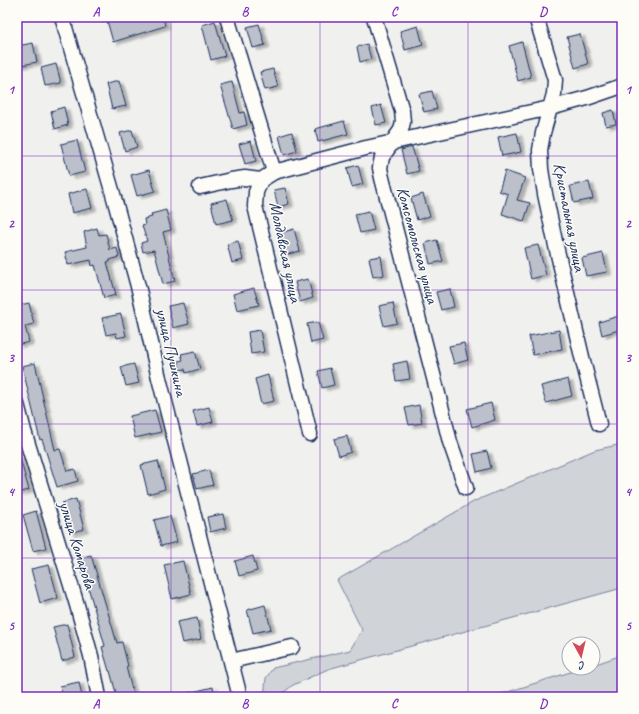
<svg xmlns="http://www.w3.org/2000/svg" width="639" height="714" viewBox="0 0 639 714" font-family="Caveat,sans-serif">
<defs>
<filter id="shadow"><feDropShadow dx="4.5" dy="2.5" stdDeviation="1" flood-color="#0004"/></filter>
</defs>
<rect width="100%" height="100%" fill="#f0f0ee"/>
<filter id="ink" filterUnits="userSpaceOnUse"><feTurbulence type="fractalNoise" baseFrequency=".025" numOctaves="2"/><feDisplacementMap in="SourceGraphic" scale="8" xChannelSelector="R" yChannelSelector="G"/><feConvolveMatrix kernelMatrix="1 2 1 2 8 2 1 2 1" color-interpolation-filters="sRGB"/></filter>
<g filter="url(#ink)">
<path fill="#d0d3d8" stroke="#76819b" d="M622 444V588L328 669 293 685 278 697H264L266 678 273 668 350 650 362 630 337 580 475 501 595 450Z
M622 655V697H492L583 668H593V665Z"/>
<path fill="#bbc0ca" stroke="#1b2f5e" filter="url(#shadow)" d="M106 17H163L165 26 113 42Z
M215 21 225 56 211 60 202 25Z
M259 24 265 45 253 48 247 27Z
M418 26 423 45 405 50 400 31Z
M580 34 588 64 575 68 567 37Z
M522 42 531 77 518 81 509 46Z
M33 43 37 62 17 66V46Z
M367 44 371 59 360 62 357 47Z
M56 64 61 83 45 86 41 68Z
M273 69 278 87 265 90 260 72Z
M119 81 126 106 112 109 106 84Z
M232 82 240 113 244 112 247 125 233 129 220 85Z
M432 91 437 109 424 112 419 94Z
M381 105 386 123 376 125 372 108Z
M64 107 68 125 55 129 51 111Z
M613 110 616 124 606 126 603 113Z
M344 121 348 134 318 142 315 129Z
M132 130 137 147 125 151 120 133Z
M292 132 297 151 284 155 279 136Z
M517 133 521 152 502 156 498 137Z
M77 140 85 172 69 176 61 144Z
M251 141 256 161 245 164 239 144Z
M412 147 419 171 407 174 401 150Z
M358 165 363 184 352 187 347 168Z
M149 170 155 191 137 196 131 175Z
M505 171 525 178 517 200 530 203 524 221 502 214 508 194 499 191Z
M589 182 593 199 574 203 570 186Z
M285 188 289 204 278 207 274 190Z
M87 189 92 208 72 213 68 194Z
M423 194 430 216 417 220 411 198Z
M227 199 233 220 216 224 211 203Z
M166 210 171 230 163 232 175 281 163 284 154 250 143 252 141 243 147 241 142 226 145 225 144 219 152 217 151 214Z
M369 211 374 230 360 233 355 214Z
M97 228 99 235 106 234 110 250 117 248 119 257 110 260V262H107L116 295 104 298 95 265 92 266 91 260 68 265 65 252 87 247 84 232Z
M294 229 300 251 285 255 280 233Z
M437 240 443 261 430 264 425 243Z
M238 241 243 260 232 263 227 244Z
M538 245 546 275 531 279 524 248Z
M603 253 607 272 586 276 582 258Z
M381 256 384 275 373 277 369 258Z
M308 279 313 298 300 302 295 282Z
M254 288 259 305 237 310 233 294Z
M450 289 454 307 441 310 436 292Z
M29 303 34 324 25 326 29 342 17 345V304H20V305Z
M183 303 189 324 173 328 168 306Z
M393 303 397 323 384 326 379 306Z
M121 314 126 336 117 338 116 333 106 335 102 318Z
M622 315V329L602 335 599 322Z
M318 322 323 340 311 343 307 324Z
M260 330 264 352 251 354 248 332Z
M559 330 562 349 533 355 529 336Z
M464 343 468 360 454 364 449 346Z
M195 351 200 369 186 373 185 369 180 370 178 361 183 360 181 354Z
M407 361 410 379 396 381 393 364Z
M35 363 55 450 60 449 67 471 75 469 78 481 57 487 42 439 40 440 22 366Z
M134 364 139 383 126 386 121 367Z
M330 368 334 385 322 388 318 371Z
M268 375 274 401 261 404 255 379Z
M568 379 572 396 546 403 541 386Z
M491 403 495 420 472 427 467 409Z
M419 405 422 423 409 425 405 408Z
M209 407 213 422 197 426 193 411Z
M155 410 161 432 135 438 130 416Z
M347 436 351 452 339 456 334 439Z
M487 451 491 468 477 472 473 454Z
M19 455 29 490 17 493V456Z
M158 461 165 489 148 494 141 465Z
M209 470 213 485 197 489 193 474Z
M76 499 84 529 70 533 62 503Z
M36 511 46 548 33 551 23 515Z
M223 514 226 528 210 532 207 517Z
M170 516 177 542 161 546 154 520Z
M91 555 117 643 122 642 128 666 126 667 134 697H117L110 671H109L102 647 105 646 89 590H88L78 558Z
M253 556 257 571 239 576 235 561Z
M183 561 191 594 172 599 164 565Z
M49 565 58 598 40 603 31 569Z
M265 605 271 629 253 633 247 610Z
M197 618 201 639 182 643 177 622Z
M67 624 75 657 62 661 53 627Z
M79 682 82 697H63L60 686Z
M213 687 215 697H184V694Z"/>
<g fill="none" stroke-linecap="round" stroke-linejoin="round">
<defs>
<path id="minor" d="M62 17 113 194 139 290 159 378 240 697
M227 17 274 172 261 180 256 192 255 206 310 434
M374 17 402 111 403 122 401 130 382 157 380 168 382 178 435 382 450 442 466 488
M536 17 555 80 554 94 543 133 540 150 541 169 545 194 556 246 582 357 599 424
M274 172 366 148 550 108 587 98 622 86
M200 187 231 180 245 178 261 180
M17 404 24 431 77 605 91 656 99 697
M231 661 292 647"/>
</defs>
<use href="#minor" stroke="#1b2f5e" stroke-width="17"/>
<use href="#minor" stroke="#fdfcf7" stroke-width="14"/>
</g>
</g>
<path fill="none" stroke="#7b2cbf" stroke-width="1" stroke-opacity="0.55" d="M171 17V697M320 17V697M468 17V697M17 156H622M17 290H622M17 424H622M17 558H622"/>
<g text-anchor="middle" stroke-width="3" stroke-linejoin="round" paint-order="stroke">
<g font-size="17" fill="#1b2f5e" stroke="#fdfcf7">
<text transform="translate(570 217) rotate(79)" y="6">Кристальная улица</text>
<text transform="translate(418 245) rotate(75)" y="6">Комсомольская улица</text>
<text transform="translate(286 252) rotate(78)" y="6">Молдавская улица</text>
<text transform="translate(172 352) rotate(77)" y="6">улица Пушкина</text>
<text transform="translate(78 545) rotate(73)" y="6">улица Комарова</text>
</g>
</g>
<rect width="639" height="714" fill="none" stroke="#fdfcf7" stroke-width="44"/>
<g transform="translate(581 656) rotate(172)"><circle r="19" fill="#fdfcf7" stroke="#a3aaba"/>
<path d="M0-3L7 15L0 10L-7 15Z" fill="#d1495b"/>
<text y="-6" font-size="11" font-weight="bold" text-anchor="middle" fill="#1b2f5e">С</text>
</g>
<rect x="22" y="22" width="595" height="670" fill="none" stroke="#7b2cbf" stroke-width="1.5"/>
<g font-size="13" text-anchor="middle" font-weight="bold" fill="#7b2cbf">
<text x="96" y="16">A</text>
<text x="245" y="16">B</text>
<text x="394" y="16">C</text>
<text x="543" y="16">D</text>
<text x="11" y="94">1</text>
<text x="628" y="94">1</text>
<text x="11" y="228">2</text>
<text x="628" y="228">2</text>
<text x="11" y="362">3</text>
<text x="628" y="362">3</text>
<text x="11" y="496">4</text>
<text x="628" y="496">4</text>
<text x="11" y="630">5</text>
<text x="628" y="630">5</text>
<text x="96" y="708">A</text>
<text x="245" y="708">B</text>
<text x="394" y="708">C</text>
<text x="543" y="708">D</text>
</g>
</svg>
